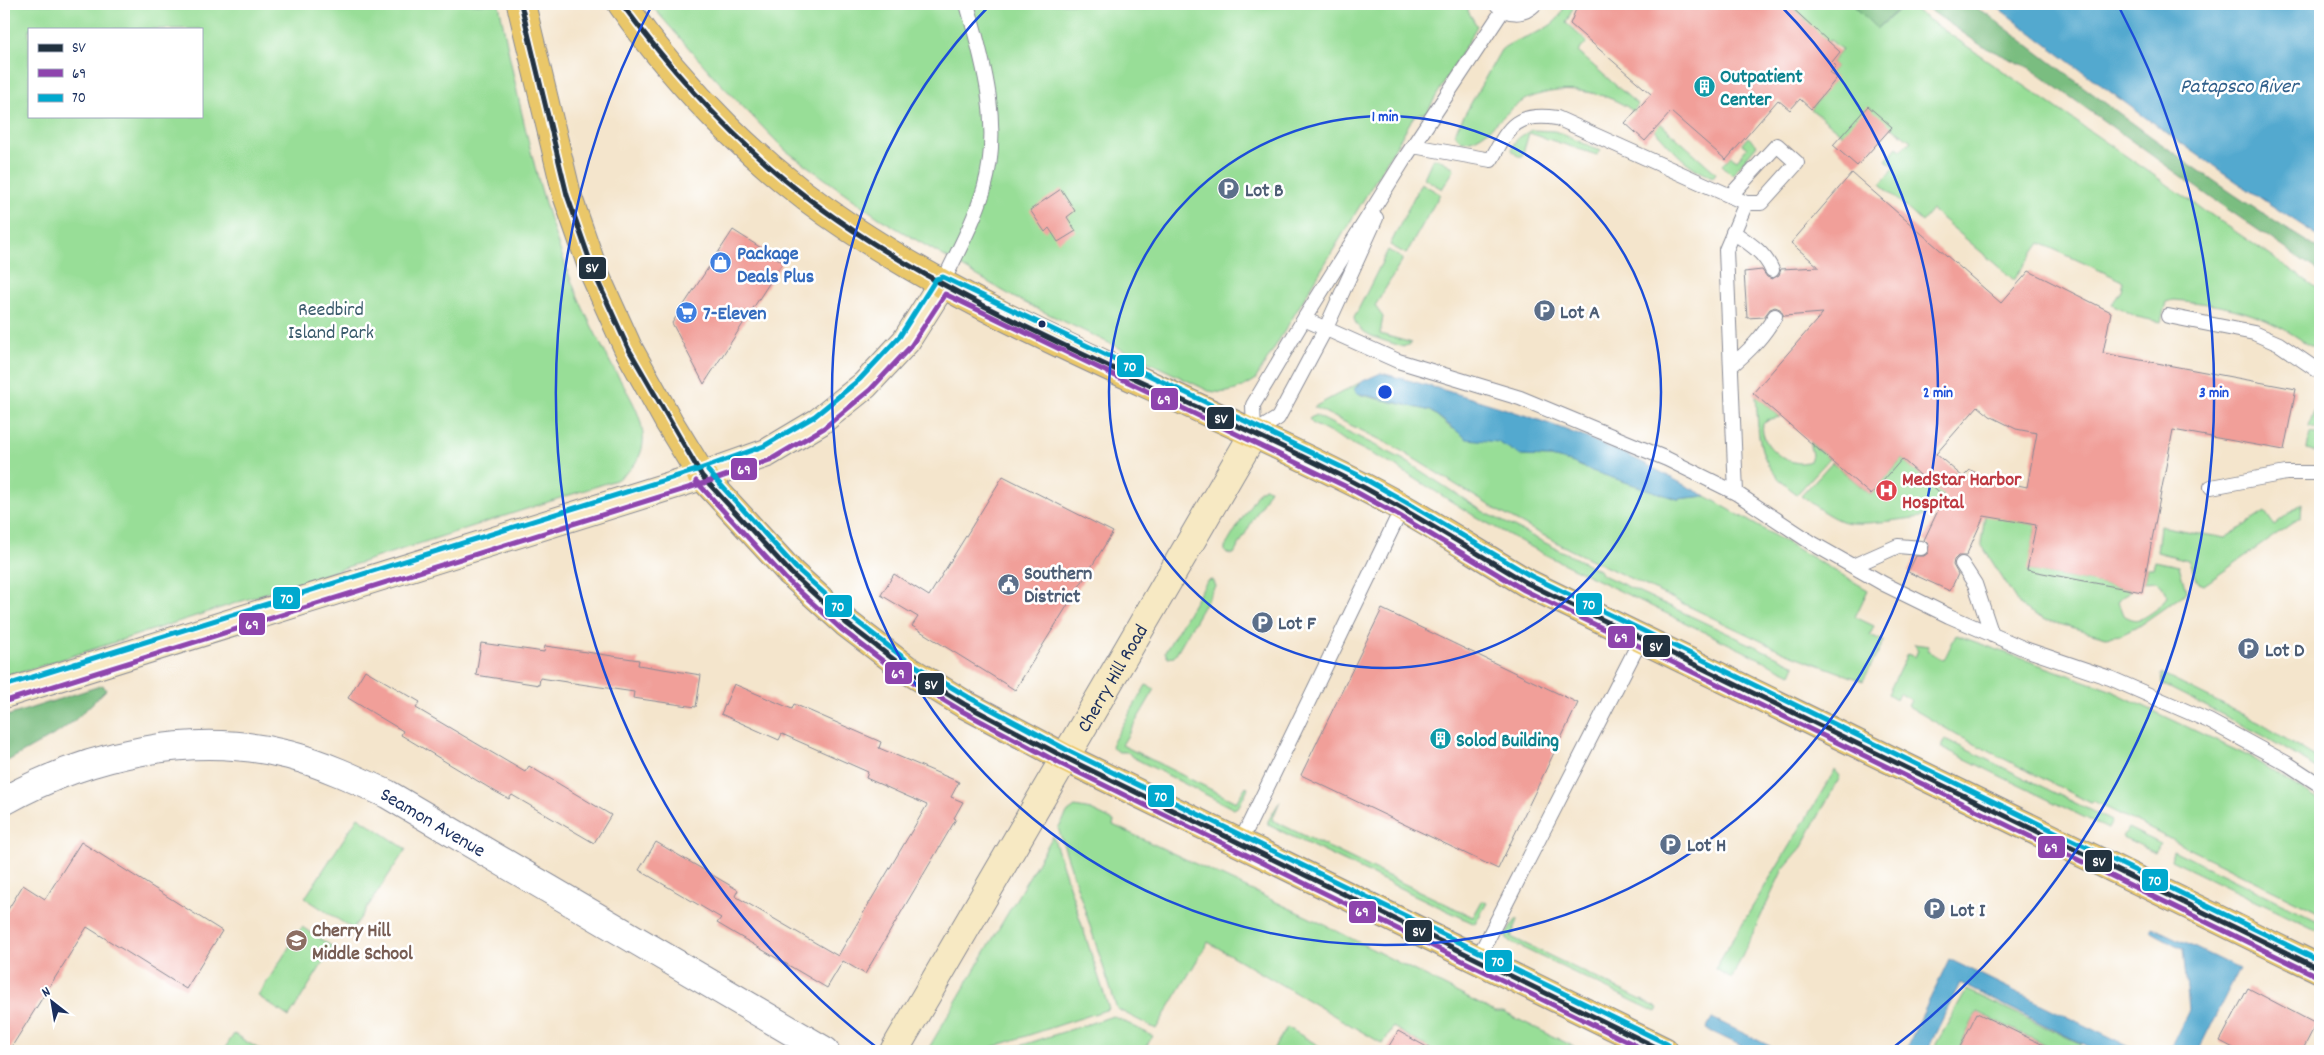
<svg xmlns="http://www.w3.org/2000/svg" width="2324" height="1055" viewBox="0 0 2324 1055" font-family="Dekko,sans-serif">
<rect width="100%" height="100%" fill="#fff"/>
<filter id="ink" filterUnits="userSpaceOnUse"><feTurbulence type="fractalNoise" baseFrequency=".02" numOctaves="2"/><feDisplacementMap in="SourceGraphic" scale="10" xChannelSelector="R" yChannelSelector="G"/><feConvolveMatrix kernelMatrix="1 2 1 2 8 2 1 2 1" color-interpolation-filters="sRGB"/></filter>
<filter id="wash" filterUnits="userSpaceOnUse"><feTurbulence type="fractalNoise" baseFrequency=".0096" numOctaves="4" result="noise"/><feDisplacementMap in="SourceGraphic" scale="20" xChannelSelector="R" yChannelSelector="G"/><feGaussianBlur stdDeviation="1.12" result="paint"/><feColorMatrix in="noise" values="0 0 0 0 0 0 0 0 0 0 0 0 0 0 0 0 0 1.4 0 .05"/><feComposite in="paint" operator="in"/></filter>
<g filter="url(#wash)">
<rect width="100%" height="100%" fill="#f4e5cc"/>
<path fill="#98de97" stroke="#5a867a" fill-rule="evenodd" d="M4 4H499C518 100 538 198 575 290 585 314 598 339 610 362 622 385 640 407 643 434 645 455 633 470 616 480L4 678ZM29 29H201V116H29Z
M650 4H1469L1468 11 1477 26 1427 112 1414 116 1255 380C1239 390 1228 395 1209 391L1015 298 879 218 785 150 717 80Z
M1564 4H1575L1566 23 1587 42 1578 52 1638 105 1633 111C1601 87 1547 82 1514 107 1499 119 1481 143 1461 141L1455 134 1456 130 1501 50C1517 35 1561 33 1564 4Z
M1788 4H1852L1877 29 1906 4 2320 290V353C2269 315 2237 306 2174 300L2166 302 2161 322 2137 317 2112 304 2121 291 2123 281 2040 243 2014 280 1932 210 1922 222 1880 184 1895 167 1886 160 1897 147 1901 150 1911 141 1892 127 1843 135 1811 109 1836 78 1830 73 1836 66 1832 62 1842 50 1830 40 1803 72 1805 19Z
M1660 123 1716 173 1713 177C1688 169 1671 148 1654 129Z
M1532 130 1555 131 1601 151 1597 155 1529 133 1522 157 1516 155 1512 150C1513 140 1522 135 1532 130Z
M1748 137 1757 145 1732 175 1722 165 1731 156 1737 160 1747 148 1742 144Z
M1437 158 1453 167 1454 170 1442 189 1424 178 1432 160Z
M1421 183 1440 194 1406 254 1390 245Z
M1388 250 1403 259 1375 306 1383 317 1380 334 1412 343 1403 347C1388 341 1357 336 1354 318Z
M1361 382 1354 389 1361 395 1431 411 1451 428 1498 442 1522 456 1551 457 1571 462 1592 471 1677 499 1706 496 1868 590 1855 617 1874 626 1870 635 1884 641 1863 681 1784 652 1569 549 1500 512 1395 447 1314 407Z
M2320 391V430L2309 427Z
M1756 395 1780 417 1767 420 1763 424C1758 446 1791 470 1810 461L1812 455 1809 442 1829 459 1797 494C1756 465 1759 441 1756 395Z
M1315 415 1404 460 1484 512 1599 570 1601 574 1795 665 1791 674 1546 555 1476 517 1395 466 1313 424 1309 419Z
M2310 433 2320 435V453L2307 449Z
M1902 459 1943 495 1927 514 1922 517C1903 519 1857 527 1841 521 1826 515 1814 505 1801 496L1832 462 1871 495Z
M1265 488 1270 489 1234 554H1230L1225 552V547L1259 491Z
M2302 503 2301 517 2204 585 2199 583 2188 560 2157 552 2160 526 2225 538 2265 512 2274 525Z
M1985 515 2036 525 2028 570 2132 590 2122 596 2118 602 2123 615C2128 617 2133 621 2139 619 2149 616 2163 606 2167 596L2162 586 2156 581 2144 582 2147 568H2153L2155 561 2179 566 2186 591 2183 595 2137 627 2121 635 2106 637 2045 620 2020 606 1981 544Z
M1212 580 1215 586 1174 657 1168 658 1165 652 1207 581Z
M1956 635 2110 690 2250 757 2320 801V913L2093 801 2091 803 1957 735 1908 706 1911 700 1899 693 1896 699 1888 694 1907 654 1915 657 1918 650 1914 644 1929 646 1927 651 1944 660Z
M2161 674 2260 723 2320 760V770L2262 735 2162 684Z
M1146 685 1155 689 1122 745 1236 802 1246 786 1248 788 1239 806 1234 809 1132 757 1128 752H1119L1112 748 1113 742Z
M1945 739 2112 821 2108 829 1941 747Z
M1835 770 1840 776 1802 847 1783 869 1732 978 1715 969Z
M1280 801 1272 820 1473 917 1482 901 1487 903 1475 924 1268 825V821Z
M1075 807 1091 810 1114 821 1113 825 1327 926 1495 1012H1503L1583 1051H1434L1393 1027 1383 1044 1208 942 1156 1029 1117 1009 1058 828 1068 812Z
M358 817 406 849 353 929 305 898Z
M2128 828 2161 844 2154 852 2123 837Z
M1053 836 1109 1009 980 1051H927Z
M2173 850 2320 922V932L2171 860Z
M1517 918 1518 920 1511 937 1658 1008 1656 1012 1510 942 1505 936Z
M302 927 333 947 289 1017 258 996Z
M1967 990 2081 1044 2077 1051H2058L1977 1012 1958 1051H1932Z
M1113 1016 1153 1036 1143 1051H1004Z
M1287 1027 1328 1051H1272Z
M234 1034 262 1051H223Z"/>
<path fill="#7abd80" stroke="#4a766f" d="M1852 4H1904L1877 29Z
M1921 4H1967L1987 14C2095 96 2204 179 2320 250V272L2214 200 2030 68 1982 46Z
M103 685 106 690 75 720 59 732 4 763V717Z"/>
<path fill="#52a9cf" stroke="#366c96" d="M1993 4H2320V237C2207 165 2100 85 1993 4Z
M1381 373C1462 394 1542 418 1618 451 1649 464 1677 482 1706 496L1677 499 1592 471 1571 462 1551 457 1522 456 1498 442 1467 439 1431 411 1357 393 1354 389 1361 382Z
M2152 927 2239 969 2198 1051H2169L2189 1010 2183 949 2150 931Z
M1949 959 2137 1051H2097L1960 983 1927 1051H1905Z
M1712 1018 1780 1051H1752L1706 1029Z"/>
<g id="blocks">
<path fill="#f19f99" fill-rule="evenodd" d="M1578 4H1788L1840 52 1832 62 1836 66 1830 73 1837 78 1811 109 1800 99 1790 110 1778 100 1726 160 1671 112 1645 141 1625 123 1651 94 1570 24Z
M1868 106 1892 127 1857 166 1833 145Z
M1852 173 2001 303 2029 271 2111 312 2103 353 2296 389 2284 450 2173 430 2142 592 2027 570 2036 525 1984 516 1966 556H1958L1954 560 1953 565 1958 574 1950 591 1908 572 1916 556H1924L1928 553 1929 545 1924 540 1942 502 1946 498 1902 459 1871 495 1753 393 1823 313 1784 316 1780 309 1775 307 1770 309 1764 317 1747 318 1744 272 1762 270 1767 277 1772 279 1779 275 1781 269 1819 267 1791 243ZM1978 406 1990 416 2016 429 2037 433 2027 487 1990 479 1970 470 1963 477 1936 454Z
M1061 189 1075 211 1067 217 1076 231 1058 242 1049 228 1045 232 1030 210Z
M733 230 783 262 704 384 672 323Z
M1003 476 1113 532 1015 690 912 626 918 617 881 595 894 574 929 596Z
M1382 609 1578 703 1498 869 1301 775Z
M481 643 544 652 545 646 560 648 639 660 638 665 701 675 696 707 633 698 634 692 540 678 539 685 476 675Z
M365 670 420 702 416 708 525 772 529 766 611 815 594 843 512 795 509 799 496 792 401 735 403 731 348 698Z
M734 684 792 709 794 704 881 742 879 748 959 782 951 797 963 802 954 818 956 819 865 974 843 961 827 988 717 923 721 918 639 870 656 842 738 890 735 896 838 956 927 805 866 778 868 772 782 734 779 740 721 714Z
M81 842 222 931 186 989 87 927 9 1051H4V916L23 885 45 899Z
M2248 988 2316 1024 2302 1051H2239L2220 1041Z
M1977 1013 2056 1051H1958Z
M1398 1031 1434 1051H1386Z"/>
</g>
</g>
<g filter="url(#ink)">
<use href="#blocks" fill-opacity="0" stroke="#888a95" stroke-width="1"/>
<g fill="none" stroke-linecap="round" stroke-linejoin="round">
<defs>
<path id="lane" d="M1496 4C1508 15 1523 16 1535 4
M1413 146 1491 160C1509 127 1515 112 1557 118L1746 203 1726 250 1736 493
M1730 196 1777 145 1797 163 1761 203H1746
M1733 232C1749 243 1764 252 1772 270
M942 284C957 253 974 222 984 189 1002 127 984 63 967 4
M2168 316 2254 333 2279 344 2320 372
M1304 319 1398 361 1520 398 1667 459 1736 493 1812 543 1884 584 1949 616 2025 649 2110 678 2209 721 2288 764 2320 785
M1731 366C1749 351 1763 337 1775 316
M1254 433 1253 405 1304 319 1403 161 1503 10
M1254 433 1278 418 1326 328 1376 218
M2211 487 2286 473H2320
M1962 564 1975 584 1992 635
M1853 566 1898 546 1921 548
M1240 843 1402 508
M1477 960 1641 639"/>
<g id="street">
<path id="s1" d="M4 801C88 754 194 730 289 755 323 764 355 779 387 794L825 1051"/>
</g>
<g id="secondary">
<path d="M4 694 702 476 767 453 819 422 865 385 906 341 942 284"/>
<path id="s2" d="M894 1051 1254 433"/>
</g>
<path id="primary" d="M521 4 567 195 595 275 628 348 669 422 702 476 791 573 846 623 905 668 964 704 1066 758 1664 1051
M622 4C683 91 762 170 850 228 976 312 1119 369 1254 434 1303 457 1353 480 1401 507 1443 531 1485 558 1527 583L2320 969"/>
</defs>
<use href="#lane" stroke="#888a95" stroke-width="16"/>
<use href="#street" stroke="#888a95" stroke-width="30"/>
<use href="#secondary" stroke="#888a95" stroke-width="30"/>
<use href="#primary" stroke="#888a95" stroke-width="30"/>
<use href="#lane" stroke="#fff" stroke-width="14"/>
<use href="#street" stroke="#fff" stroke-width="28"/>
<use href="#secondary" stroke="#f7e9c3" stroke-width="28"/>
<use href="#primary" stroke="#eac769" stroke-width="28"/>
<defs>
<path id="bus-1" d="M521 4 567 195 595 275 628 348 702 476 791 573 846 623 905 668 964 704 1066 758 1664 1051
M622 4C670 69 723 128 785 180 872 252 975 303 1076 351 1160 391 1245 428 1328 469 1397 503 1461 544 1527 583L2320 969"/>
<path id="bus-2" d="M696 481 785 578 841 629 900 674 960 710 1063 765 1647 1051
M6 701 704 483 770 460 824 428 870 390 911 346 945 294 1349 488 1398 515 1524 590 2317 976"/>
<path id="bus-3" d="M708 471 796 568 851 617 909 662 968 697 1069 751 1667 1044
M4 686 700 469 764 446 815 416 860 379 900 336 936 279 943 277 1356 474 1406 502 1531 576 2320 961"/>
</defs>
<use href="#bus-1" stroke="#fff" stroke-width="9"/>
<use href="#bus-2" stroke="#fff" stroke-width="9"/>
<use href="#bus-3" stroke="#fff" stroke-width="9"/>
<use href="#bus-1" stroke="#22323f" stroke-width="5"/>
<use href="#bus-2" stroke="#8e44ad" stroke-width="5"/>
<use href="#bus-3" stroke="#00a9ce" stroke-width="5"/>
</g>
</g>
<g fill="none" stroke="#1d4ed8" stroke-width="2.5">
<circle cx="1385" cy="392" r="276"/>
<path d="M1779 4A553 553 0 1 1 991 4"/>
<path d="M880 1050A829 829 0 0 1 650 9M2120 9A829 829 0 0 1 1890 1050"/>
</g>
<defs>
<symbol id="building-disc" viewBox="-11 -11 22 22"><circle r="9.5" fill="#0f9aa8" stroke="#fff"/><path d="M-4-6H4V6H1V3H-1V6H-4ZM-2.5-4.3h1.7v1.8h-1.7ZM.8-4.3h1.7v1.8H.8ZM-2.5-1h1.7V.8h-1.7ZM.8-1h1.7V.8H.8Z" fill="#fff"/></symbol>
<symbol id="parking-disc" viewBox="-11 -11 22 22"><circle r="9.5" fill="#5c6f8a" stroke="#fff"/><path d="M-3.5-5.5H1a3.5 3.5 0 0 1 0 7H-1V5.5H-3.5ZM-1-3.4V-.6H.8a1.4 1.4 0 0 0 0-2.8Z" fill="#fff"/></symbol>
<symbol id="shop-disc" viewBox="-11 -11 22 22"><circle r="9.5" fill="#3f7fe0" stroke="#fff"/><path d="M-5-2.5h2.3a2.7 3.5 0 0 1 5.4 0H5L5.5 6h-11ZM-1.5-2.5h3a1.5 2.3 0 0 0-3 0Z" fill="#fff"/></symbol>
<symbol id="supermarket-disc" viewBox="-11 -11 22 22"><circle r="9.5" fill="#3f7fe0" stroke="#fff"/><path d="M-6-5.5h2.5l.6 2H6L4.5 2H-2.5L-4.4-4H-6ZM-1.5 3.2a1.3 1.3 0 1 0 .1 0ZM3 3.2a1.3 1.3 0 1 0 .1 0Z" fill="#fff"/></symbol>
<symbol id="hospital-disc" viewBox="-11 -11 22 22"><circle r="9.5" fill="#e0444e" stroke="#fff"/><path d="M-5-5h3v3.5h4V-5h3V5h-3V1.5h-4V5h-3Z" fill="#fff"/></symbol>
<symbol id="civic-disc" viewBox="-11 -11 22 22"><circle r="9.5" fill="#5c6f8a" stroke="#fff"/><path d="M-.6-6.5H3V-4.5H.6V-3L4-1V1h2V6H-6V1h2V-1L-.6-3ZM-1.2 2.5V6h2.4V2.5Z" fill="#fff"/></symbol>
<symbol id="school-disc" viewBox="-11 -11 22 22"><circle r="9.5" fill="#8d6e63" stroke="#fff"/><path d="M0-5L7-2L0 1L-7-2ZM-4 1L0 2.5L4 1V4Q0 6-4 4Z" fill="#fff"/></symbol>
</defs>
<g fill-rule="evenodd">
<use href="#building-disc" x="1692" y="74" width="25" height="25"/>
<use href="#parking-disc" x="1216" y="176" width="25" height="25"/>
<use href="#shop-disc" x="708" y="250" width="25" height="25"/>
<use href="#parking-disc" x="1532" y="298" width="25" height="25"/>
<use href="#supermarket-disc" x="674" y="300" width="25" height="25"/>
<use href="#hospital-disc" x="1874" y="478" width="25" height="25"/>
<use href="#civic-disc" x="996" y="572" width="25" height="25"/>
<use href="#parking-disc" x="1250" y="610" width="25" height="25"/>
<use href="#parking-disc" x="2236" y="636" width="25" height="25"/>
<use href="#building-disc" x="1428" y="726" width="25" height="25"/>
<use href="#parking-disc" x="1658" y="832" width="25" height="25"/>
<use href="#parking-disc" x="1922" y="896" width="25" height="25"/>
<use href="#school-disc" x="284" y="928" width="25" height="25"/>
</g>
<circle fill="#1b2f5e" stroke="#fff" stroke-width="2" cx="1042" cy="324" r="4.5"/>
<g text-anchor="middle" stroke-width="5" stroke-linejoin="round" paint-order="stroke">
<g font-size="20" font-weight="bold" fill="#0d838f" stroke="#fff" text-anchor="start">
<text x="1720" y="82">Outpatient<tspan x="1720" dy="23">Center</tspan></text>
<text x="1456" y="746">Solod Building</text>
</g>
<g font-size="20" font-weight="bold" fill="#4e5e75" stroke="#fff" text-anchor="start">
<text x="1245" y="196">Lot B</text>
<text x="1560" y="318">Lot A</text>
<text x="1024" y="579">Southern<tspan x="1024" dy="23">District</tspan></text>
<text x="1278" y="629">Lot F</text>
<text x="2265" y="656">Lot D</text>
<text x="1687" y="851">Lot H</text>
<text x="1950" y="916">Lot I</text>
</g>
<g font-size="20" font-weight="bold" fill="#366cbe" stroke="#fff" text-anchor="start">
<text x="737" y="259">Package<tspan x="737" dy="23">Deals Plus</tspan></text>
<text x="703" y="319">7-Eleven</text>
</g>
<g font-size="20" fill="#3a5b6c" stroke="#fff">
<text x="331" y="315">Reedbird<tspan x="331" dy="23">Island Park</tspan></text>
</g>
<g font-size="20" font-weight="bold" fill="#be3a42" stroke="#fff" text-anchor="start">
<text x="1902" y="485">MedStar Harbor<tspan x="1902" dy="23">Hospital</tspan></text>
</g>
<g font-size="20" fill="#1b2f5e" stroke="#fff">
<text dy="7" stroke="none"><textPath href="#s2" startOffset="432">Cherry Hill Road</textPath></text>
<text dy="7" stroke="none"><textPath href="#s1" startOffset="455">Seamon Avenue</textPath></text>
</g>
<g font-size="20" font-weight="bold" fill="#785e54" stroke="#fff" text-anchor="start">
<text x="312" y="936">Cherry Hill<tspan x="312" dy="23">Middle School</tspan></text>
</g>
<g font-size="21" font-style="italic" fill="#31608b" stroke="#fff">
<text x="2239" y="92">Patapsco River</text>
</g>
</g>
<circle cx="1385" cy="392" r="8" fill="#1d4ed8" stroke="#fff" stroke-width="2.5"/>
<g font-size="15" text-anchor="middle" font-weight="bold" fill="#1d4ed8" stroke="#fff" stroke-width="5" stroke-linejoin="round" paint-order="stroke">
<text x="1385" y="121">1 min</text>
<text x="1938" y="397">2 min</text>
<text x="2214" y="397">3 min</text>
</g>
<g stroke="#fff" stroke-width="2">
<rect x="578" y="256" width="29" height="24" rx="5" fill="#22323f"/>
<rect x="1116" y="354" width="29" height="24" rx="5" fill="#00a9ce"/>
<rect x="1150" y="387" width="29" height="24" rx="5" fill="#8e44ad"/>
<rect x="1206" y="406" width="29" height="24" rx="5" fill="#22323f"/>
<rect x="730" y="457" width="28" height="24" rx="5" fill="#8e44ad"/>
<rect x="272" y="586" width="29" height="24" rx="5" fill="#00a9ce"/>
<rect x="1575" y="592" width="28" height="24" rx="5" fill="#00a9ce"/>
<rect x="824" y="594" width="29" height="24" rx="5" fill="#00a9ce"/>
<rect x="238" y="612" width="28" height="24" rx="5" fill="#8e44ad"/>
<rect x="1607" y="625" width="29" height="24" rx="5" fill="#8e44ad"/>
<rect x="1642" y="634" width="29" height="24" rx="5" fill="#22323f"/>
<rect x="884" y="661" width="29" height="24" rx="5" fill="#8e44ad"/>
<rect x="917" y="672" width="28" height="24" rx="5" fill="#22323f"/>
<rect x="1147" y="784" width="28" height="24" rx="5" fill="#00a9ce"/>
<rect x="2037" y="835" width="29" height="24" rx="5" fill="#8e44ad"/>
<rect x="2084" y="849" width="29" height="24" rx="5" fill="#22323f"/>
<rect x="2141" y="868" width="28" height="24" rx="5" fill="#00a9ce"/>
<rect x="1348" y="900" width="29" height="24" rx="5" fill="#8e44ad"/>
<rect x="1404" y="919" width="29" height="24" rx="5" fill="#22323f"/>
<rect x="1484" y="949" width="29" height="24" rx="5" fill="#00a9ce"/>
</g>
<g font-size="14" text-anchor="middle" font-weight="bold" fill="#fff">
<text x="592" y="272">SV</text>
<text x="1130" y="371">70</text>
<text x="1164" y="404">69</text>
<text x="1221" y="423">SV</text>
<text x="744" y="474">69</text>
<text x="287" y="603">70</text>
<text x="1589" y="609">70</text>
<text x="838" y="611">70</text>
<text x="252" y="629">69</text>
<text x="1621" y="642">69</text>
<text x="1656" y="651">SV</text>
<text x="898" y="678">69</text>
<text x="931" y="689">SV</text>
<text x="1161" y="801">70</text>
<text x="2051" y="852">69</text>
<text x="2099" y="866">SV</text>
<text x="2155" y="885">70</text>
<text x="1362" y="916">69</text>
<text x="1419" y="936">SV</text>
<text x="1498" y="966">70</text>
</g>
<rect width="2324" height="1055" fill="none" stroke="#fff" stroke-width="20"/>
<rect x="28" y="28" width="175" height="90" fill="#ffffff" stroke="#a4acbf"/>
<rect x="38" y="44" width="25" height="8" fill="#22323f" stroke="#a4acbf"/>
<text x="72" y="52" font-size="15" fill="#1b2f5e">SV</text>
<rect x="38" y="69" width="25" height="8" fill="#8e44ad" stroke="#a4acbf"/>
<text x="72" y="78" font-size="15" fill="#1b2f5e">69</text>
<rect x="38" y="94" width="25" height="8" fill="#00a9ce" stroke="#a4acbf"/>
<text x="72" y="102" font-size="15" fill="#1b2f5e">70</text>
<g transform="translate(52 1002) rotate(329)" stroke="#ffffff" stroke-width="4" paint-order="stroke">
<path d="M0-4L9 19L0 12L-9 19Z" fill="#1b2f5e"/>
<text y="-8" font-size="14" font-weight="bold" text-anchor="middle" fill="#1b2f5e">N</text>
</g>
</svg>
